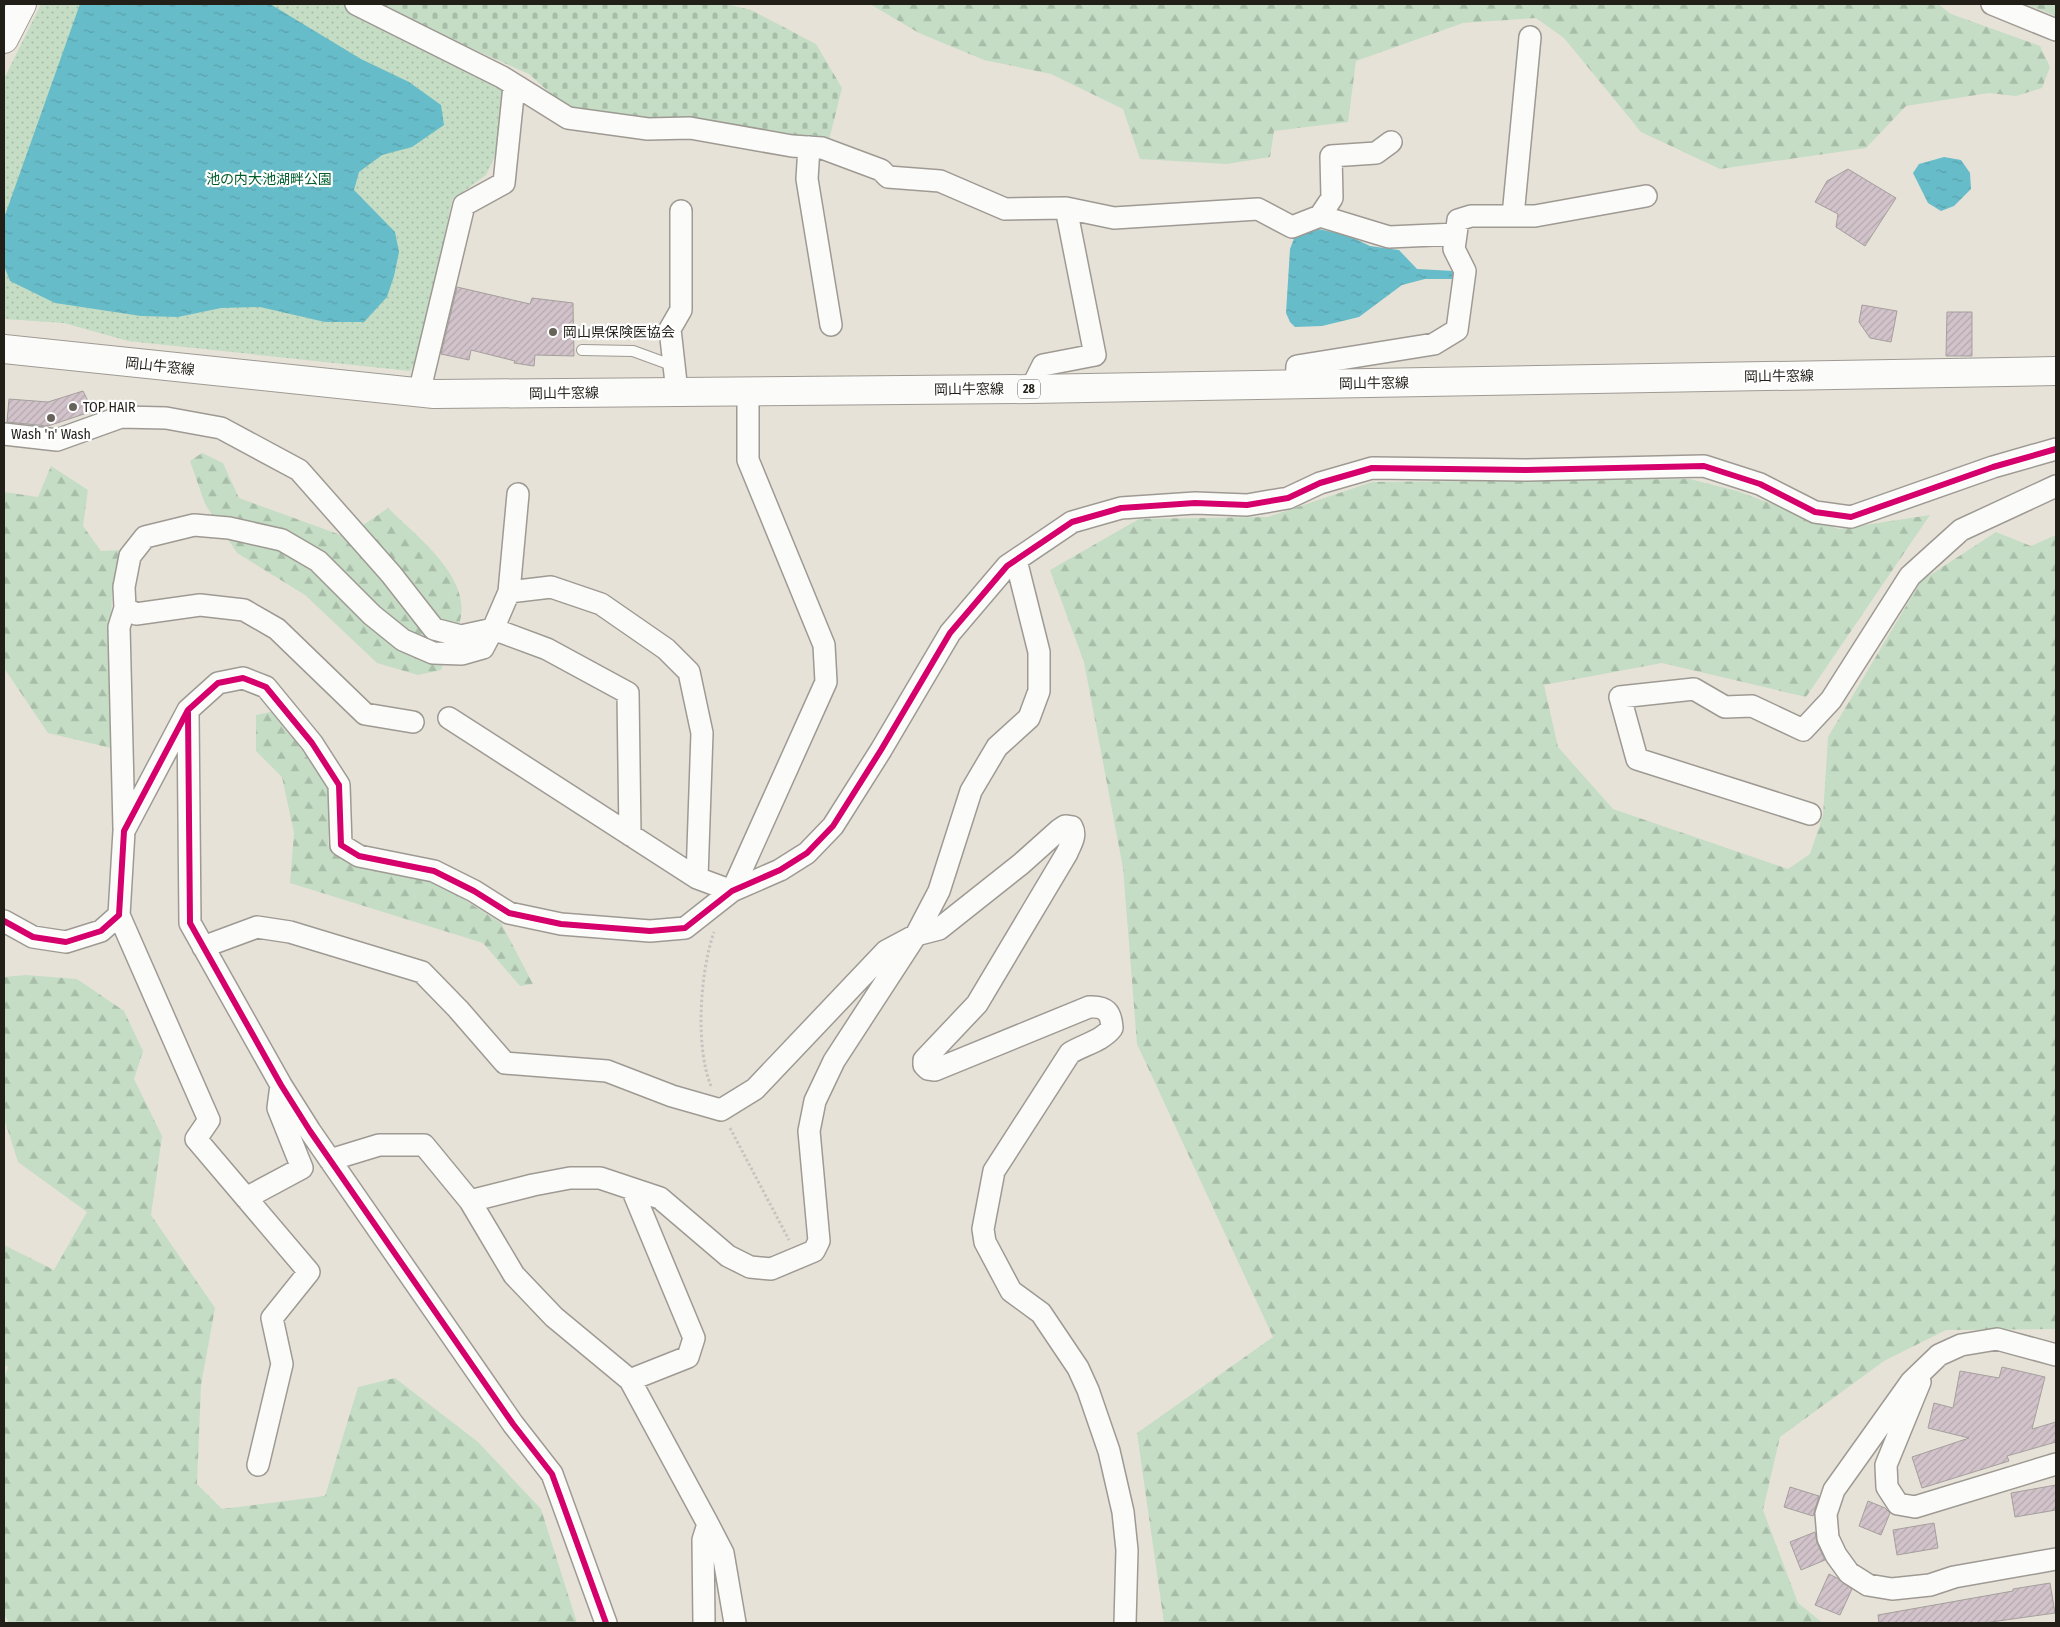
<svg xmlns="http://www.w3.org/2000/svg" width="2060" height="1627" viewBox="0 0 2060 1627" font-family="'Fira Sans Condensed','Noto Sans JP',sans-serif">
<defs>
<pattern id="green-dots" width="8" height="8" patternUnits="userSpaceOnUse" patternTransform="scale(1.25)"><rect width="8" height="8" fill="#c4ddc4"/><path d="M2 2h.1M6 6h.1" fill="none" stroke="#a8bda8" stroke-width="1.8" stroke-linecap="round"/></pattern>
<pattern id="forest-firs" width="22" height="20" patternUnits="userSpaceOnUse" patternTransform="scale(1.25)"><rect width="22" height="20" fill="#c4ddc4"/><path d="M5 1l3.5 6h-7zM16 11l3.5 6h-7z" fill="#a8bda8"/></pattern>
<pattern id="cemetery-stones" width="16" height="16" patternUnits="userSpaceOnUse" patternTransform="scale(1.25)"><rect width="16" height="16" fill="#c4ddc4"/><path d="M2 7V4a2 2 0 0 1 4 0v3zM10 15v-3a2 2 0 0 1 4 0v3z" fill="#a8bda8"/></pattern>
<pattern id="water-ripples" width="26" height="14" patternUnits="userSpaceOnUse" patternTransform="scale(1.25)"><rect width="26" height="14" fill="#67bcc9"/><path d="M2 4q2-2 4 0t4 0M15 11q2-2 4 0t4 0" fill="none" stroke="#59a1ac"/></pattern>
<pattern id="building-hatch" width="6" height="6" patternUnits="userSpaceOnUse" patternTransform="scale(1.25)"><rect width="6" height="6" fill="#d2c3ca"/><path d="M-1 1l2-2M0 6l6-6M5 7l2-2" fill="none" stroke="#b4a7ad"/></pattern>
</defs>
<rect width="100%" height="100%" fill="#e7e2d8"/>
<path fill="url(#green-dots)" d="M41 4H342L502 87 508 106 502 142 486 175 452 200 422 349 410 371 128 341 64 323 4 319V79Z"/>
<path fill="url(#forest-firs)" d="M870 4H1938L1951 14 2040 46 2050 67 2042 88 2016 96 1989 93 1906 106 1866 148 1720 169 1641 132 1564 38 1536 18 1463 23 1356 61 1348 122 1274 131 1270 157 1227 164 1140 159 1123 109 1051 74 984 60 919 33Z
M2026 4H2056V16Z
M202 453 223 463 239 498 346 537 388 508C414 534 468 574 461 616 459 631 447 655 441 670L418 675 377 663 305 595 237 553 205 504 190 461Z
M51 466 88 490 83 526 101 551 122 550 112 594 109 675 115 749 48 733 4 668V492L38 497Z
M1690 479 1737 491 1839 529 1930 515 1806 697 1662 663 1544 685 1558 747 1613 809 1788 869 1810 854 1823 815 1828 737 1921 581 1996 532 2031 546 2056 535V1329L1946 1330 1884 1361 1780 1437 1763 1510 1798 1603 1823 1623H1164L1137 1433 1273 1337 1137 1044 1123 868 1084 662 1050 570 1139 519 1268 517 1372 482Z
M275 711 329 789 328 845 353 863 433 880 501 923 533 984 520 986 483 943 290 883 294 833 282 777 256 751V715Z
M26 975 77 979 124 1011 143 1051 134 1079 162 1136 151 1215 215 1308 201 1385 197 1484 222 1509 325 1496 358 1387 395 1378 478 1442 541 1509 577 1623H9L4 1614V1378L8 1367 4 1365V1245L54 1270 87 1212 18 1162 4 1118V977Z"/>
<path fill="url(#cemetery-stones)" d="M372 4H726L751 10 816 44 842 88 828 144 699 121 570 111 529 74Z"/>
<path fill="url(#water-ripples)" d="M80 4H270L361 59 409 82 441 105 444 125 412 147 382 155 359 172 354 190 395 232 399 252 394 276 387 297 364 322H325L260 307 221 308 178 317 141 316 55 303 10 281 4 266V218Z
M1944 157 1961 160 1970 173 1971 189 1954 206 1941 211 1928 203 1913 173 1919 164Z
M1309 227 1347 235 1370 246 1399 250 1417 269 1454 271V279H1425L1402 285 1359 317 1322 326 1295 327 1290 322 1286 313 1290 249 1296 233Z"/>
<path fill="url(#building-hatch)" stroke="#a49f9d" d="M1848 169 1896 198 1865 246 1836 227 1838 214 1815 202 1827 181Z
M457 287 530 304 532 298 573 303 574 356 535 355 534 366 514 363 515 361 471 350 469 360 441 354Z
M1862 305 1897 311 1891 342 1870 338 1859 322Z
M1947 312H1972V356H1946Z
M83 391 93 411 48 426 7 422 9 399 48 402Z
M2002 1367 2045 1377 2032 1429 2056 1422V1442L2007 1456 2009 1461 1922 1488 1912 1457 1969 1438 1928 1428 1934 1403 1953 1408 1960 1371 1999 1378Z
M2056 1485V1510L2015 1517 2011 1493Z
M1790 1487 1819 1496 1813 1516 1784 1507Z
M1868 1501 1885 1508 1890 1513 1881 1535 1859 1526Z
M1934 1523 1938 1548 1897 1555 1893 1530Z
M1815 1532 1817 1543 1825 1560 1801 1570 1790 1542Z
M1829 1574 1837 1578 1852 1589 1840 1615 1815 1605Z
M2050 1583 2055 1613 1984 1623H1879L1878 1615 2013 1591V1589Z"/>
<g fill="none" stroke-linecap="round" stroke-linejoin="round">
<defs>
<path id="lane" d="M582 350 633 351 674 366"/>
<path id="street" d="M356 4 502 77 568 118 648 129 690 128 792 146 822 148 881 170 888 177 940 181 1005 209 1066 208 1095 355 1043 365 1031 389
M1992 4 2056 30
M1391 142 1376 153 1331 156 1332 198 1320 216 1389 237 1456 234
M809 147 807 179 831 325
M1066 208 1114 218 1258 209 1292 227 1320 216
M1513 216 1530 37
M1296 384 1297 366 1434 344 1457 330 1465 271 1454 249 1458 220 1471 216H1535L1646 196
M677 392 670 329 681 310V211
M419 393 464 205 504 183 514 86
M4 434 57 440 121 417 166 418 221 428 299 470 391 574 434 629 461 636 493 629 509 592 551 587 601 604 666 649 689 672 702 733 697 878 732 891
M509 592 518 494
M188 713 190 923 281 1085 310 1131 513 1424 552 1474 606 1623
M449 718 697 878
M413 722 365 714 277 629 244 610 200 605 136 614 125 608 124 587 130 556 145 537 194 525 229 528 282 540 318 561 372 615 403 640 433 653 462 654 483 648 493 629 547 649 628 693 630 835
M1810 814 1637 759 1620 697 1694 689 1725 707 1752 706 1803 730 1831 700 1910 576 1961 530 2056 486
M124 828 119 627 125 608
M732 891 826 682 824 645 748 460V391
M119 915 209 1120 196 1139 309 1272 272 1318 282 1364 258 1465
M4 921 33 937 66 942 101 931 119 915 124 831 188 710 218 683 243 678 266 687 312 743 339 785 341 845 359 856 434 871 474 891 509 913 561 924 650 931 685 928 732 891 780 870 807 853 833 826 881 750 950 633 1007 566 1072 522 1121 508 1195 503 1247 505 1288 498 1320 483 1372 468 1526 470 1704 466 1760 484 1815 512 1851 517 1993 467 2056 449
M203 947 257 927 290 932 422 972 458 1009 505 1063 607 1071 672 1096 721 1110 755 1089 886 951 916 935 939 929 1021 864 1059 830 1065 826 1072 827C1077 836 1070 845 1067 853L977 1004 924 1060V1065L928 1069 935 1070 1089 1007C1106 1006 1111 1012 1112 1028 1102 1041 1085 1044 1070 1053L994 1171 983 1229 985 1242 1011 1291 1041 1313 1078 1368 1088 1390 1109 1451 1123 1512 1127 1550 1125 1623
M330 1160 379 1145H424L470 1201 514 1275 554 1317 630 1380 708 1524
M246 1198 302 1168 278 1108 281 1085
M470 1201 533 1185 570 1178H600L660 1198 728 1256 750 1267 771 1269 814 1251 819 1241 809 1131 815 1101 834 1061 916 935 939 891 971 791 997 747 1029 718 1039 691V652L1016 560
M2056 1355 1997 1339 1961 1345 1939 1355 1911 1382 1834 1490 1826 1514 1828 1538 1836 1555 1849 1573 1868 1585 1892 1589 1930 1585 1954 1577 2056 1559
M630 1380 688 1357 694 1338 632 1189
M1920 1382 1886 1465 1887 1487 1898 1504 1915 1507 2056 1464
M704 1623 703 1540 708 1524 723 1553 735 1623"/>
<path id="secondary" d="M4 39 22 4"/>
<path id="primary" d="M4 349 434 394 1031 389 2056 371"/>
</defs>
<use href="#lane" stroke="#9e9a93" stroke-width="12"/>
<use href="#street" stroke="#9e9a93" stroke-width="24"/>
<use href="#secondary" stroke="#9e9a93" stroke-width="30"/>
<use href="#primary" stroke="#9e9a93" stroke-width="30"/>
<path stroke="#c6c4c0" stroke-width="3" stroke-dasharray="2.5 2.5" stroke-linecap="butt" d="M711 1086C695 1047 700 972 714 932
M730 1128 789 1240"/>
<use href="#lane" stroke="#fbfbf9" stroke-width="10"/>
<use href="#street" stroke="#fbfbf9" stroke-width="21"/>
<use href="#secondary" stroke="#fbfbf9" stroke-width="28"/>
<use href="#primary" stroke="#fbfbf9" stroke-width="28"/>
<defs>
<path id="cycleway" d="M188 713 190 923 281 1085 310 1131 513 1424 552 1474 606 1623
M4 921 33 937 66 942 101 931 119 915 124 831 188 710 218 683 243 678 266 687 312 743 339 785 341 845 359 856 434 871 474 891 509 913 561 924 650 931 685 928 732 891 780 870 807 853 833 826 881 750 950 633 1007 566 1072 522 1121 508 1195 503 1247 505 1288 498 1320 483 1372 468 1526 470 1704 466 1760 484 1815 512 1851 517 1993 467 2056 449"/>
</defs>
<use href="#cycleway" stroke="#fff" stroke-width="9"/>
<use href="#cycleway" stroke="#d6006c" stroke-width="6"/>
</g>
<g fill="#67635b" stroke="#fff" stroke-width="2">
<circle cx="553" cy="332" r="5"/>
<circle cx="73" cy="407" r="5"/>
<circle cx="51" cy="418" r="5"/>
</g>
<g text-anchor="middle" stroke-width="4.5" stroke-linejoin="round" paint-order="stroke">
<rect fill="#fff" stroke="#64625d" stroke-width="1" x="1018" y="379.5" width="22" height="19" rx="4"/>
<g font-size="12" font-weight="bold" fill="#221f18">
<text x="1029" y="393">28</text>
</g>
<g font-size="14" fill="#005d2c" stroke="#fff">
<text x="269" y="184">池の内大池湖畔公園</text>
</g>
<g font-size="14" fill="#221f18" stroke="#fff" text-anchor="start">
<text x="563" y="337">岡山県保険医協会</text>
<text x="83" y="412">TOP HAIR</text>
<text x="51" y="439" text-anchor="middle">Wash 'n' Wash</text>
</g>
<g font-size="14" fill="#221f18" stroke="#fff">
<text transform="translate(160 366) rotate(6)" y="5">岡山牛窓線</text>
<text transform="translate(1779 376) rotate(-1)" y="5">岡山牛窓線</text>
<text transform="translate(1374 383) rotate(-1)" y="5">岡山牛窓線</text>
<text transform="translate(969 389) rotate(-1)" y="5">岡山牛窓線</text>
<text transform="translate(564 393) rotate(-1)" y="5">岡山牛窓線</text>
</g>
</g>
<rect width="2060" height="1627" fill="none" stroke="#221f18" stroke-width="10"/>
</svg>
